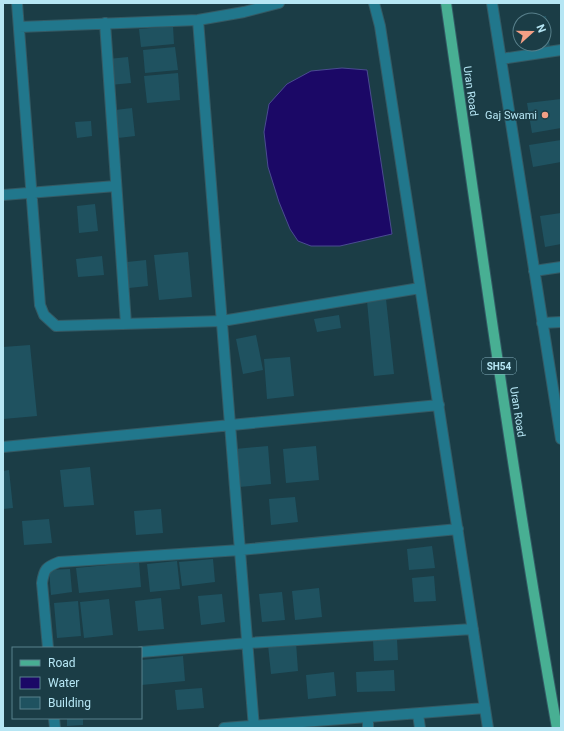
<svg xmlns="http://www.w3.org/2000/svg" width="564" height="731" viewBox="0 0 564 731" font-family="Roboto,sans-serif">
<rect width="100%" height="100%" fill="#1b3d46"/>
<path fill="#1b0866" stroke="#4a4b91" d="M342 68 367 70 392 234 340 246H311L298 241 290 229 279 202 268 167 264 132 269 104 287 84 311 71Z"/>
<path fill="#1f5260" d="M546 16 550 48 537 50V44H544V20H523V18Z
M173 26 174 44 141 47 139 29Z
M175 47 178 70 145 73 143 50Z
M128 57 131 83 110 85 108 59Z
M178 73 180 100 147 103 144 76Z
M561 99V128L532 133 527 103Z
M132 108 135 136 118 138 115 110Z
M91 121 92 136 77 138 75 122Z
M561 140V162L533 167 529 145Z
M95 204 98 231 79 233 77 206Z
M561 213V244L545 247 540 216Z
M188 252 192 297 159 300 154 255Z
M102 256 104 275 78 277 76 259Z
M146 260 148 286 129 288 127 262Z
M386 299 394 374 374 376 367 301Z
M339 315 341 328 317 332 314 319Z
M256 335 263 370 243 374 236 339Z
M30 345 37 416 3 419V347Z
M290 357 294 396 267 399 264 359Z
M268 446 271 484 239 487 235 449Z
M316 446 319 480 286 483 283 449Z
M90 467 94 505 64 507 60 470Z
M9 470 13 508 3 509V471Z
M295 497 298 522 271 525 269 499Z
M161 509 163 533 136 535 134 511Z
M49 519 52 543 24 545 22 521Z
M432 546 435 568 409 570 407 549Z
M213 559 215 582 182 586 179 562Z
M177 561 180 589 150 592 147 564Z
M139 562 141 587 79 593 76 568Z
M70 569 72 592 51 595 49 570Z
M434 576 436 601 414 602 412 578Z
M319 588 322 617 295 620 292 591Z
M282 592 285 620 262 622 259 594Z
M222 594 225 622 201 625 198 596Z
M161 598 164 629 138 631 135 601Z
M109 599 113 635 84 638 80 602Z
M78 601 81 636 57 638 54 603Z
M397 639 398 660 374 661 373 640Z
M296 642 298 671 271 674 268 645Z
M183 656 185 681 141 685V660Z
M394 670 395 691 357 692 356 672Z
M334 672 336 696 308 699 306 675Z
M202 688 204 708 177 710 175 690Z
M67 718H83V725L67 726Z"/>
<g fill="none" stroke-linecap="round" stroke-linejoin="round">
<defs>
<path id="minor" d="M17 3 40 305 44 315 56 326 222 321 420 288
M374 3 380 26 488 728
M492 3 561 439
M198 20 254 728
M105 23 126 324
M19 27 198 20 244 12 279 3
M501 59 561 50
M3 195 116 186
M534 271 561 267
M542 323 561 322
M3 447 439 405
M48 648 42 583C44 569 46 567 59 562L240 550 458 529
M141 652 248 643 473 629
M418 714 420 728
M368 717V728
M54 718 55 728
M224 728 485 708"/>
<path id="major" d="M446 3C481 245 514 487 557 728"/>
</defs>
<use href="#minor" stroke="#345a64" stroke-width="12"/>
<use href="#major" stroke="#345a64" stroke-width="12"/>
<use href="#minor" stroke="#21778c" stroke-width="10"/>
<use href="#major" stroke="#48af93" stroke-width="10"/>
</g>
<circle fill="#f39f85" stroke="#1b3d46" stroke-width="1.5" cx="545" cy="115" r="4"/>
<g text-anchor="middle" stroke-width="3.5" stroke-linejoin="round" paint-order="stroke">
<rect fill="#1b3d46" stroke="#88b3c0" stroke-width="1" x="482" y="358" width="34" height="16" rx="3"/>
<g font-size="10" font-weight="bold" fill="#b6e6f4">
<text x="499" y="370">SH54</text>
</g>
<g font-size="11" fill="#b6e6f4" stroke="#1b3d46">
<text transform="translate(471 91) rotate(82)" y="4">Uran Road</text>
<text transform="translate(518 412) rotate(81)" y="4">Uran Road</text>
</g>
<g font-size="11" fill="#b6e6f4" stroke="#1b3d46" text-anchor="end">
<text x="537" y="119">Gaj Swami</text>
</g>
</g>
<rect width="564" height="731" fill="none" stroke="#b6e6f4" stroke-width="8"/>
<rect x="12" y="647" width="130" height="72" fill="#1b3d46" stroke="#59818c"/>
<rect x="20" y="660" width="20" height="6" fill="#48af93" stroke="#59818c"/>
<text x="48" y="667" font-size="12" fill="#b6e6f4">Road</text>
<rect x="20" y="677" width="20" height="12" fill="#1b0866" stroke="#59818c"/>
<text x="48" y="687" font-size="12" fill="#b6e6f4">Water</text>
<rect x="20" y="697" width="20" height="12" fill="#1f5260" stroke="#59818c"/>
<text x="48" y="707" font-size="12" fill="#b6e6f4">Building</text>
<g transform="translate(532 32) rotate(69)"><circle r="19" fill="#1b3d46" stroke="#59818c"/>
<path d="M0-3L7 15L0 10L-7 15Z" fill="#f39f85"/>
<text y="-6" font-size="11" font-weight="bold" text-anchor="middle" fill="#b6e6f4">N</text>
</g>
</svg>
